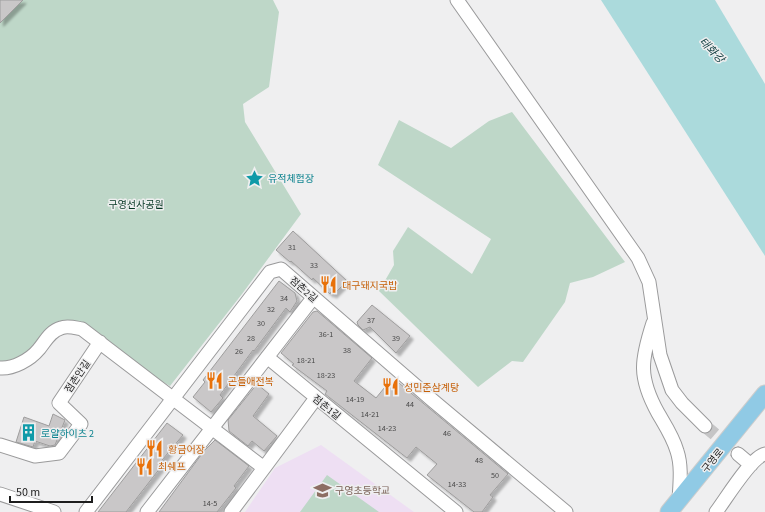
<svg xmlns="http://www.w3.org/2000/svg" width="765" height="512" viewBox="0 0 765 512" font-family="'Source Sans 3','Noto Sans KR',sans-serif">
<defs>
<filter id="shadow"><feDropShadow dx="3.5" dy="3.5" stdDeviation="1" flood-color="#0004"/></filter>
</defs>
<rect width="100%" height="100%" fill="#efeff0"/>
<path fill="#eedff3" d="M321 445 414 512H245L275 468Z"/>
<path fill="#bed7c8" d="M0 0H273L279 12 269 87 243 104 245 122 301 214 242 294 170 386 158 379 108 340 100 342 71 327 38 350 0 368Z
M512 112 625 262 593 277 570 283 565 302 523 362 512 361 478 387 379 291 394 265 393 251 408 227 472 274 491 239 378 165 399 120 451 148 489 121Z
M327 475 379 512H300Z"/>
<path fill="#abdadc" d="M601 0H715L765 84V256Z"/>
<path fill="#c9c7c8" stroke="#9e9d9d" filter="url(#shadow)" d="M0 0H23L0 23Z
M293 231 347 281 333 295 331 292 330 294 313 278 312 280 291 261 290 262 276 250Z
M279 281 295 293 297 301 290 312 286 308 254 351 253 350 220 395 223 398 211 412 193 397 205 382 203 380Z
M372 305 410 336 396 353 370 327 363 330 358 325 357 322Z
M317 311 372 358 354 381 376 398 389 382 396 387 399 383 508 474 490 495 493 497 482 512H474L427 475 437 464 416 447 407 458 325 394 327 391 292 365 294 364 281 353 313 312Z
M257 384 269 394 253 416 277 436 264 451 252 441 248 446 229 431 228 420Z
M53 414 65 420 55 445 50 446 35 441 33 447 16 442 24 417 49 426Z
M167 423 183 435 158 465 161 467 150 481 126 512H98Z
M215 440 249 466 234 486 236 488 217 512H159L204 451Z"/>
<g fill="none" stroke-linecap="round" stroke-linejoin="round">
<path stroke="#c5c5c6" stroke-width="13" stroke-dasharray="13 6" stroke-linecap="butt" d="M705 426 738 454"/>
<defs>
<path id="minor" d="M457 0 638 258 649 282 660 355 672 390 682 403 705 426
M653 323C641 360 638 377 658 413 665 425 673 437 677 451 682 466 680 483 679 499
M267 357 456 512
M0 368C13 369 30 360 39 349 45 342 50 331 61 328 67 325 76 328 82 329L264 468 231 512
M0 445 35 456 59 453 81 424 59 403 100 342
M738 454 751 465
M264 468 316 398
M0 494 54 512
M86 512 270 272 281 269 431 399 566 512
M147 512 313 298
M716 512C726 499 751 457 765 454"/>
<path id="major" d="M669 512 765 394"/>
</defs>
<use href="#minor" stroke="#9a9a9b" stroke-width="15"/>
<use href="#major" stroke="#cdcdcd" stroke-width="19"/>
<use href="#minor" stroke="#fff" stroke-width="13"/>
<use href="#major" stroke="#90cae5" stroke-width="17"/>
</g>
<defs>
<symbol id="sight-bare" viewBox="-9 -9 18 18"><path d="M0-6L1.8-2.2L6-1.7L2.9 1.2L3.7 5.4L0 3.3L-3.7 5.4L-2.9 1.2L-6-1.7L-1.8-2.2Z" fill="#0f9aa8" stroke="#efeff0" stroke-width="2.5" paint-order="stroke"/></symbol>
<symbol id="restaurant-bare" viewBox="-9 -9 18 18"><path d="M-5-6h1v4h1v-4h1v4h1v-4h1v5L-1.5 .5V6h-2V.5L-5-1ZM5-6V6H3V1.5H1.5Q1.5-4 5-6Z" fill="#e8710a" stroke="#efeff0" stroke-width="2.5" paint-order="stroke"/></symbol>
<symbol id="building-bare" viewBox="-9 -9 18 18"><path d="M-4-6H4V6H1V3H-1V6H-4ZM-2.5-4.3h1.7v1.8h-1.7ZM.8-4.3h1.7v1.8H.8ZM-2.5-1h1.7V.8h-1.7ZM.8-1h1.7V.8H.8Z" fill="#0f9aa8" stroke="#efeff0" stroke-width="2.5" paint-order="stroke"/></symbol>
<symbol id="school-bare" viewBox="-9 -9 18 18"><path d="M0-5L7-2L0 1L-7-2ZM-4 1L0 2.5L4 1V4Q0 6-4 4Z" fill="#8d6e63" stroke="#efeff0" stroke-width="2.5" paint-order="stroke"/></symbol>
</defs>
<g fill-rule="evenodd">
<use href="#sight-bare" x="242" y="166" width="25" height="25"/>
<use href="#restaurant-bare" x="316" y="272" width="25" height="25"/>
<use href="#restaurant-bare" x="202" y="368" width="25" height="25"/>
<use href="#restaurant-bare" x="378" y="374" width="25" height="25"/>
<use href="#building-bare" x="16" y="420" width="25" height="25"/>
<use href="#restaurant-bare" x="142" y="436" width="25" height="25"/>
<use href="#restaurant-bare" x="132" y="454" width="25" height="25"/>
<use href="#school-bare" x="310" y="478" width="25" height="25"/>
</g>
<g text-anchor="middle" stroke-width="3" stroke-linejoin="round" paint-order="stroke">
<g font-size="8" fill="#484848">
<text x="292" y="250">31</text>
<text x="314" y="268">33</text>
<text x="284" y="301">34</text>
<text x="271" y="312">32</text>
<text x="371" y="323">37</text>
<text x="261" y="326">30</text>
<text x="326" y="337">36-1</text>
<text x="251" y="341">28</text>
<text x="396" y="341">39</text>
<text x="347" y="353">38</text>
<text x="239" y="354">26</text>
<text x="306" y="363">18-21</text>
<text x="326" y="378">18-23</text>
<text x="355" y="402">14-19</text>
<text x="410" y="407">44</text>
<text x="370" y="417">14-21</text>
<text x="387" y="431">14-23</text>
<text x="447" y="436">46</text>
<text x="479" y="463">48</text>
<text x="495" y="478">50</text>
<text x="457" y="487">14-33</text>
<text x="210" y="506">14-5</text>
</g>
<g font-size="10" fill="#0d838f" stroke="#efeff0" text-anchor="start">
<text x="268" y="182">유적체험장</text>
<text x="41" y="437">로얄하이츠 2</text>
</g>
<g font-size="10" fill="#053723" stroke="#efeff0">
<text x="136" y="208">구영선사공원</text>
</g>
<g font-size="10" fill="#c56008" stroke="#efeff0" text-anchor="start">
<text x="342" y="289">대구돼지국밥</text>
<text x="228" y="385">곤들애전복</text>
<text x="404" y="391">성민준삼계탕</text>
<text x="168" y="453">황금어장</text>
<text x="158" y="470">최쉐프</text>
</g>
<g font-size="10" fill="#1d1d1d" stroke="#efeff0">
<text transform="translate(304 289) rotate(41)" y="4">점촌2길</text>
<text transform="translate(77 376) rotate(-56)" y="4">점촌안길</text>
<text transform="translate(327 407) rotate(39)" y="4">점촌1길</text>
<text transform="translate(712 460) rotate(-51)" y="4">구영로</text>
</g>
<g font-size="10" fill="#785e54" stroke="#efeff0" text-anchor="start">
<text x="335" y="494">구영초등학교</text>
</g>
<g font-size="11" font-style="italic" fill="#164244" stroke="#efeff0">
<text transform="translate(712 50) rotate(45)" y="4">태화강</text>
</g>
</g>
<path d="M10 496v6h82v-6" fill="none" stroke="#1d1d1d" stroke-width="2"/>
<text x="16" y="496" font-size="12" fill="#1d1d1d" stroke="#efeff0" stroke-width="3" paint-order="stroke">50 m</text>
</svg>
